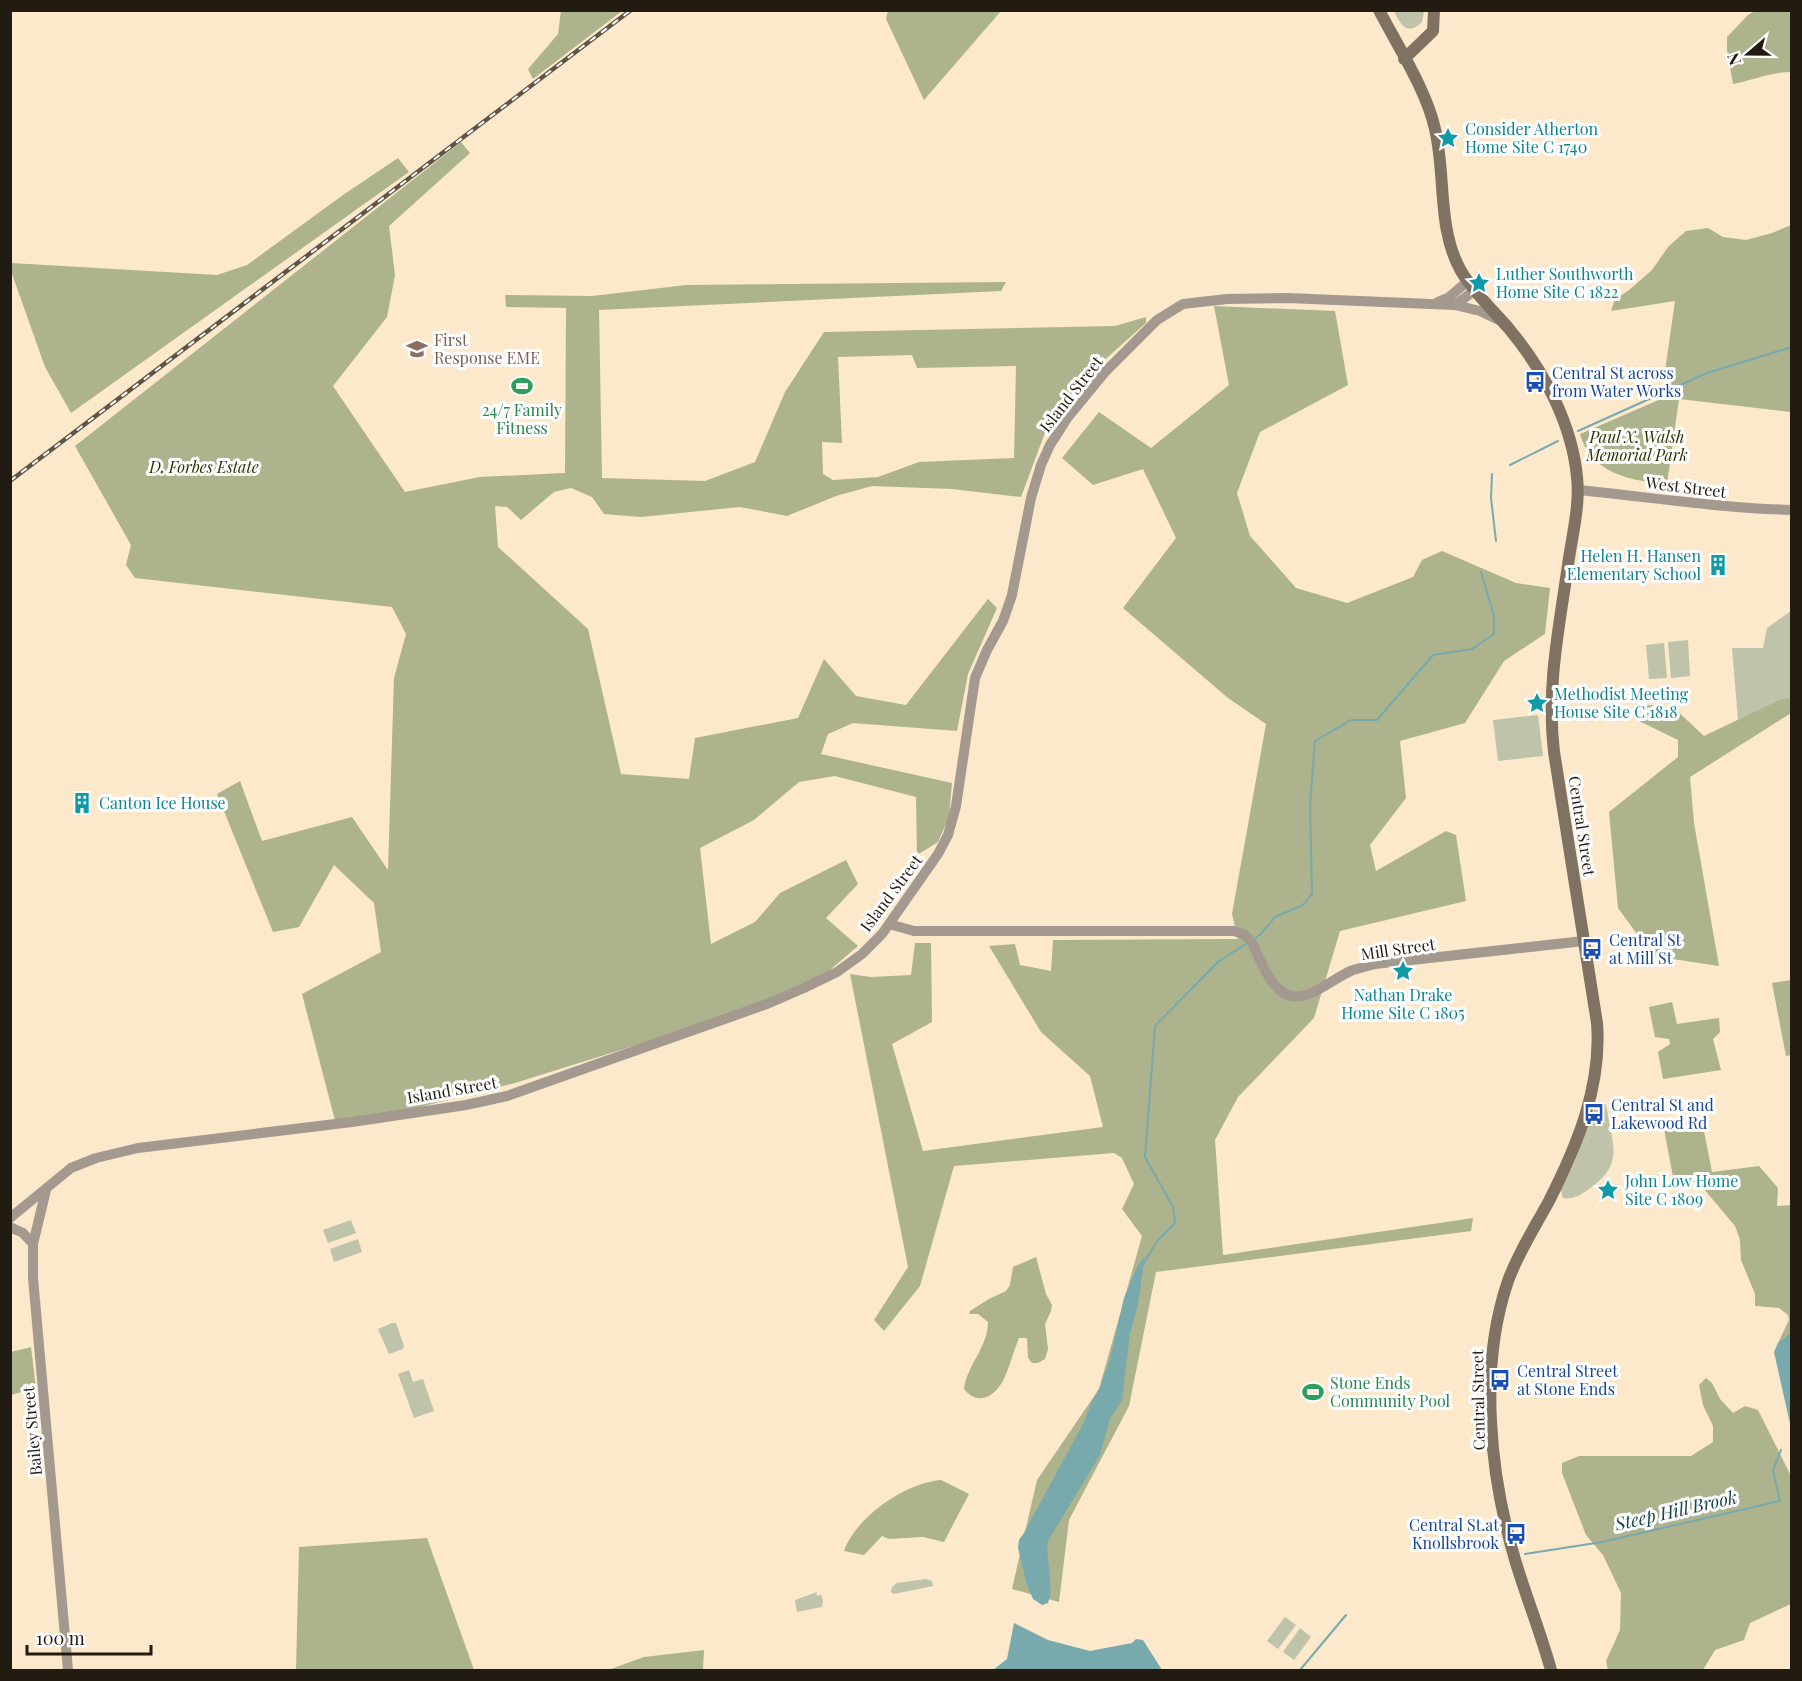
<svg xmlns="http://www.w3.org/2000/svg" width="1802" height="1681" viewBox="0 0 1802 1681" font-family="'Playfair Display',serif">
<rect width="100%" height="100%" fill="#fce8cb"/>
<path fill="#bfc3aa" d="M1394 11H1424L1422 22C1407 37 1400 24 1394 11Z
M1791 611V697L1779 700 1738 720 1732 648H1763L1767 628Z
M1688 640 1690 676 1671 678 1668 642Z
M1664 643 1667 678 1649 679 1646 645Z
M1538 715 1543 756 1498 761 1493 720Z
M1602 1102 1606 1105 1607 1110C1613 1147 1624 1164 1589 1189 1581 1195 1572 1200 1563 1198L1561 1190 1574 1164 1595 1107 1596 1104Z
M351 1220 356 1233 328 1243 323 1230Z
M358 1239 362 1252 334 1262 330 1249Z
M392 1323H396L404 1346 403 1349 389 1354 378 1329Z
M409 1370 413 1382 423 1379 434 1411 414 1418 398 1374Z
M926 1579 932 1581 933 1586 894 1594 891 1592 892 1587 897 1583Z
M817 1592 816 1595 819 1596 821 1594 823 1601 822 1607 797 1612 795 1600Z
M1285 1617 1296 1625 1278 1649 1267 1641Z
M1300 1628 1311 1637 1294 1660 1283 1652Z"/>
<path fill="#adb38d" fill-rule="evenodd" d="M888 10H1001V11L924 100 886 19Z
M561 11H622L533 79 528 69 558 34Z
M1755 11H1791V72C1770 72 1754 80 1733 84L1727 50V37L1748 15Z
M461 142 470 153 389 226 395 275 387 317 333 386 405 492 480 477 565 473 566 308 506 307 505 295 592 296 686 285 1006 282 1001 291 599 310 602 478 705 481 755 462 785 392 824 332 1115 326 1146 317V323L1082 380 1046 430 1021 497 952 489 872 486 836 496 787 516 740 507 641 517 604 514 592 497 571 488 554 492 521 520 507 507 495 506 498 547 588 629 621 774 689 779 695 738 798 718 824 659 856 696 906 705 988 599 997 608 968 674 957 731 853 723 828 734 821 754 952 783 949 817 938 842 917 855 916 797 835 776 799 782 754 820 700 848 711 944 755 922 780 893 846 860 858 884 826 918 858 946 803 993 515 1083 337 1128 302 994 381 952 374 903 334 865 299 927 273 932 217 794 240 781 262 841 352 817 388 870 394 678 406 634 392 607 135 578 126 565 131 545 75 446ZM912 355 917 368 1016 366 1014 458 919 462 878 477 833 480 823 474 822 442 842 443 838 357Z
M398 158 409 172 71 413 45 367 11 271V263L217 275 247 265 343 195Z
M1791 225V412L1679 399 1667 484C1632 481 1591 474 1580 434L1661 399 1675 301 1611 311 1615 299 1628 291 1652 270 1668 247 1686 231 1708 228 1723 237 1746 240 1772 233Z
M1214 306 1335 311 1348 385 1260 432 1237 493 1250 536 1296 588 1347 603 1413 577 1422 560 1442 551 1516 583 1550 588 1545 634 1504 661 1465 723 1400 741 1406 798 1370 845 1376 871 1446 831 1456 835 1466 901 1340 931 1314 1018 1238 1097 1215 1140 1223 1255 1473 1218 1471 1231 1156 1272 1129 1406 1069 1520 1059 1602 1012 1589 1037 1480 1099 1389 1142 1236 1122 1209 1134 1184 1122 1158 1114 1153 954 1166 920 1286 884 1331 874 1320 908 1267 850 974 871 977 911 975 915 943H931L932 1022 892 1044 923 1151 1103 1127 1090 1076 1041 1032 989 946 1015 944 1020 965 1051 971 1053 940 1238 939 1232 914 1266 724 1228 698 1123 608 1176 538 1143 469 1093 485 1062 458 1099 412 1151 448 1229 385Z
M1791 697V713L1690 777 1694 823 1719 966 1653 956 1618 908 1609 812 1678 757V740L1639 721 1645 705 1673 707 1704 736 1779 700Z
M1791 980V1055L1786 1056 1772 983Z
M1672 1002 1677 1024 1719 1018 1720 1032 1713 1039 1721 1070 1663 1079 1658 1052 1670 1044 1669 1039 1655 1037 1649 1007Z
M1703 1126 1712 1172 1759 1166 1778 1188 1777 1206 1791 1205V1332L1778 1343 1789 1320 1788 1315 1779 1308 1755 1306V1294L1741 1260 1740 1240 1735 1226 1698 1182H1674L1664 1129Z
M1036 1257 1046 1294 1052 1305 1051 1311 1045 1324 1048 1349 1045 1359 1038 1363H1032L1028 1358 1027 1338H1019C1014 1350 1011 1362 1006 1374 999 1393 980 1409 964 1389 967 1365 988 1347 988 1322L978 1314H969L970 1311 989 1299 1006 1291 1010 1285 1013 1267Z
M31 1347 36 1388 11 1395V1352Z
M1706 1378 1712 1383 1720 1399 1733 1413 1745 1406 1758 1410 1791 1476V1604L1750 1623 1744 1640 1715 1650 1703 1670H1608L1606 1661 1620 1630 1621 1593 1603 1555 1586 1535 1562 1473V1463L1579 1456H1691L1713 1442V1426L1703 1405 1699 1385Z
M941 1480 969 1494 944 1542 923 1537 889 1539 882 1536 864 1555 844 1551C856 1517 905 1483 941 1480Z
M427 1538 474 1670H296L299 1547Z
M704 1650 703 1670H608L644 1657Z"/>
<path fill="#78a9ad" d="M1145 1256 1138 1304 1130 1334 1122 1400 1110 1419 1100 1455 1048 1541C1045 1562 1055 1584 1048 1603L1042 1605 1033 1599 1027 1585 1018 1548 1019 1540 1024 1533 1084 1422 1092 1401 1100 1387 1110 1359 1124 1298 1137 1267Z
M1791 1332V1428L1774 1352 1778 1343Z
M1014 1623 1048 1640 1090 1651 1132 1643 1136 1639 1143 1640 1162 1670H993L1007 1659Z"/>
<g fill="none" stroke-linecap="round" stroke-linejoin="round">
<path stroke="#78a9ad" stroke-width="2" d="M1578 431 1707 373 1792 347
M1510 465 1558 441
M1492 474 1491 498 1496 541
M1253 939 1260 935 1275 917 1303 905 1312 894 1310 805 1315 741 1351 720H1377L1433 655 1472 649 1494 634V616L1481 572
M1143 1265 1157 1241 1175 1223 1173 1207 1145 1157 1155 1026 1219 961 1249 942
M1525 1554 1602 1542 1780 1501 1773 1470 1781 1450
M1300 1670 1346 1615"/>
<path stroke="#a3998e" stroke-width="10" d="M1438 302 1448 298 1468 281
M1455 305 1474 291
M1578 490C1649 497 1720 508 1792 510
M889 924 914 931H1234L1243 934 1248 938
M1252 943C1259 957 1264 972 1274 984 1299 1015 1327 980 1353 970 1360 968 1368 966 1375 964L1584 941
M46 1190 33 1244V1278L68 1670
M10 1218 71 1168 96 1158 138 1148 352 1122 466 1105 507 1096 767 1004 804 988 837 972 862 954 882 934 938 854 948 835 956 806 975 678 987 650 1003 621 1012 595 1031 498 1041 465 1050 445 1068 417 1105 372 1157 320 1183 304 1227 299 1287 298 1455 305 1480 311 1501 321
M10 1227 23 1233 33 1244"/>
<path stroke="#807262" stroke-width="12" d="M1379 10C1398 47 1426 89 1435 129 1446 175 1437 229 1461 271 1474 293 1494 311 1510 330 1544 371 1572 424 1577 477 1580 504 1573 532 1569 558 1560 623 1546 686 1554 752L1597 1023C1602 1086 1577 1146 1549 1201 1535 1227 1518 1253 1508 1281 1478 1368 1490 1477 1516 1563 1527 1599 1541 1634 1551 1670
M1404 59 1433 31 1434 10"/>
<defs>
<path id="rail" d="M10 481 631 10"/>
</defs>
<use href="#rail" stroke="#5f5545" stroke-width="4.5"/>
<use href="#rail" stroke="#fff" stroke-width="2" stroke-dasharray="7" stroke-linecap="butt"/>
</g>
<defs>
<symbol id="sight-bare" viewBox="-9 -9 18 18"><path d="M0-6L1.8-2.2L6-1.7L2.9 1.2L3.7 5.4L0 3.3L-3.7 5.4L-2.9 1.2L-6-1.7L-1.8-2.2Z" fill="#0f9aa8" stroke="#fff" stroke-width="2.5" paint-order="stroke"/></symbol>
<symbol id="university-bare" viewBox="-9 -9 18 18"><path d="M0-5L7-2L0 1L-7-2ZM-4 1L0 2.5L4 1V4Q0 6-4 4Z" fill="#8d6e63" stroke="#fff" stroke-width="2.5" paint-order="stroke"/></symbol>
<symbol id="bus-bare" viewBox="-9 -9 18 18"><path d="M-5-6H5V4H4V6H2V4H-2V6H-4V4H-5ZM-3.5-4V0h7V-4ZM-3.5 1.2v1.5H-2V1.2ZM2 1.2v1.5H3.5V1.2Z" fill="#1a4fb4" stroke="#fff" stroke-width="2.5" paint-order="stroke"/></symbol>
<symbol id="stadium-bare" viewBox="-9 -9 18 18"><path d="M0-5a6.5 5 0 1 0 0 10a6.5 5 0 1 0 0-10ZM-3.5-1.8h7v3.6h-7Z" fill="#2e9e5b" stroke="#fff" stroke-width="2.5" paint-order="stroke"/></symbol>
<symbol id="building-bare" viewBox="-9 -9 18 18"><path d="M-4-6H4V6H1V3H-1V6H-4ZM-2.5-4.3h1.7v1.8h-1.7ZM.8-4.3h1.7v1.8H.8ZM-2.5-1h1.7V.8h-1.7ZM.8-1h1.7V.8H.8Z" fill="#0f9aa8" stroke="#fff" stroke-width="2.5" paint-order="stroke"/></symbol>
</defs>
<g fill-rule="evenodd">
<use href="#sight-bare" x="1433" y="123" width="30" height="30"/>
<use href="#sight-bare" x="1464" y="268" width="30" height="30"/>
<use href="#university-bare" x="402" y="334" width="30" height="30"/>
<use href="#bus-bare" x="1520" y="367" width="30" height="30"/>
<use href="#stadium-bare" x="507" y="371" width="30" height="30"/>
<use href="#building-bare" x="1703" y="550" width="30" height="30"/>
<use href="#sight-bare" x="1522" y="688" width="30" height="30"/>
<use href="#building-bare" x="67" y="788" width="30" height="30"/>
<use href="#bus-bare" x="1577" y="934" width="30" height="30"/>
<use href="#sight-bare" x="1388" y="956" width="30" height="30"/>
<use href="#bus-bare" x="1579" y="1099" width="30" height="30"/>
<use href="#sight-bare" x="1593" y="1175" width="30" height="30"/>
<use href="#bus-bare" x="1485" y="1365" width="30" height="30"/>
<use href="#stadium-bare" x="1298" y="1377" width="30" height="30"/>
<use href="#bus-bare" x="1501" y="1519" width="30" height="30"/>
</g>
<g text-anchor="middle" stroke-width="6" stroke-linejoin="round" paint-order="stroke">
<g font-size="16" fill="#0d838f" stroke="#fff" text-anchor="start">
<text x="1465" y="135">Consider Atherton<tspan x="1465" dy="18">Home Site C 1740</tspan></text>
<text x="1496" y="280">Luther Southworth<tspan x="1496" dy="18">Home Site C 1822</tspan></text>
<text x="1701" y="562" text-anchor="end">Helen H. Hansen<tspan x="1701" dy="18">Elementary School</tspan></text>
<text x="1554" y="700">Methodist Meeting<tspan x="1554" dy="18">House Site C 1818</tspan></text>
<text x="99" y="809">Canton Ice House</text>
<text x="1403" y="1001" text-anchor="middle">Nathan Drake<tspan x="1403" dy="18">Home Site C 1805</tspan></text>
<text x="1625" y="1187">John Low Home<tspan x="1625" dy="18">Site C 1809</tspan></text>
</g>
<g font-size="16" fill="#785e54" stroke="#fff" text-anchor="start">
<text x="434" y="346">First<tspan x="434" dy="18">Response EME</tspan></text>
</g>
<g font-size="16" fill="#164399" stroke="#fff" text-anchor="start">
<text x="1552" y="379">Central St across<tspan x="1552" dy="18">from Water Works</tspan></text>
<text x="1609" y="946">Central St<tspan x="1609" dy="18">at Mill St</tspan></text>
<text x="1611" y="1111">Central St and<tspan x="1611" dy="18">Lakewood Rd</tspan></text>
<text x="1517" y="1377">Central Street<tspan x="1517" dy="18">at Stone Ends</tspan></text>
<text x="1499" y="1531" text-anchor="end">Central St.at<tspan x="1499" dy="18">Knollsbrook</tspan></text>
</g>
<g font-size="16" fill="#221b11" stroke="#fff">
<text transform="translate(1071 394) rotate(-52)" y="6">Island Street</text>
<text transform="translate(1686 487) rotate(7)" y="6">West Street</text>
<text transform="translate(1582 826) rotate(81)" y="6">Central Street</text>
<text transform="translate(891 893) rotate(-53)" y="6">Island Street</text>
<text transform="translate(1398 949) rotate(-8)" y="6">Mill Street</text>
<text transform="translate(452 1090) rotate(-10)" y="6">Island Street</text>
<text transform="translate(1478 1400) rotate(-91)" y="6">Central Street</text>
<text transform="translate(32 1431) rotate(-95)" y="6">Bailey Street</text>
</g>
<g font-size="16" fill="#27864d" stroke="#fff">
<text x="522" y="416">24/7 Family<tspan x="522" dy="18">Fitness</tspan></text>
<text x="1330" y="1389" text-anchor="start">Stone Ends<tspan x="1330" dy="18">Community Pool</tspan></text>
</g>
<g font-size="16" font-style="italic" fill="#2d3101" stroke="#fff">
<text x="1637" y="443">Paul X. Walsh<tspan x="1637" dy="18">Memorial Park</tspan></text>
<text x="204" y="473">D. Forbes Estate</text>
</g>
<g font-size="18" font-style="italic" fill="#164548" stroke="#fff">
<text transform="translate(1676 1511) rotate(-13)" y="6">Steep Hill Brook</text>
</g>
</g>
<rect width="1802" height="1681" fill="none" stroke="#221b11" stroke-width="24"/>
<g transform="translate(1748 54) rotate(250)" stroke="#ffffff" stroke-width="4.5" paint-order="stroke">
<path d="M0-4.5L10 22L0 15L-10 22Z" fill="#221b11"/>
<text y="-9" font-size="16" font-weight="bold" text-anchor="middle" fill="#221b11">N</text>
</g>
<path d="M27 1645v9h124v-9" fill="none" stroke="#221b11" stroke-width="3"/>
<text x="36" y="1645" font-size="18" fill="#221b11" stroke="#ffffff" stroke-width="4.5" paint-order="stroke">100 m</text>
</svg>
